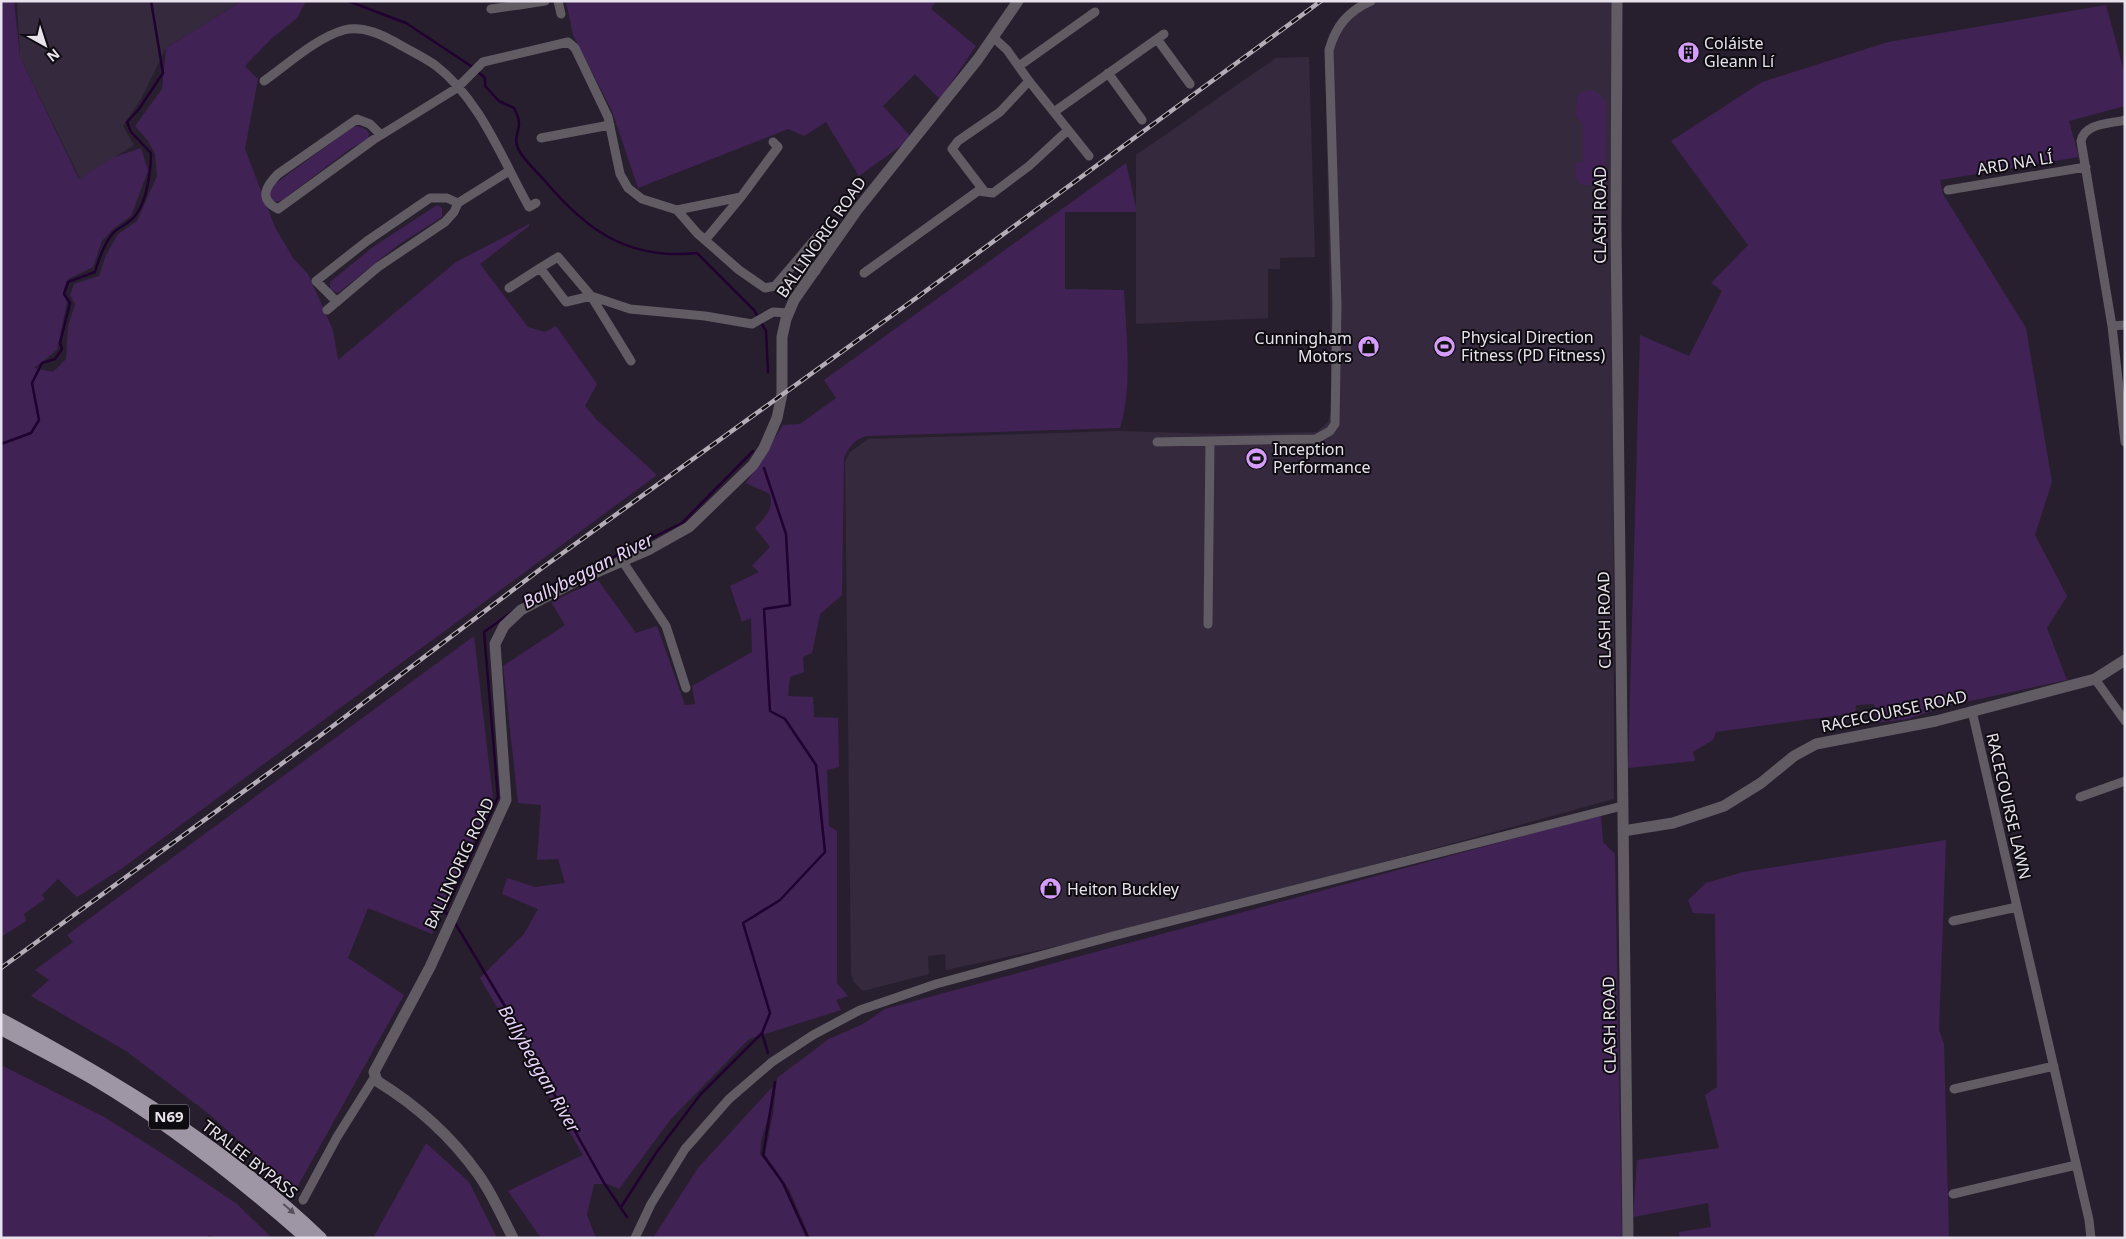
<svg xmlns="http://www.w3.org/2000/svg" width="2126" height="1239" viewBox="0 0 2126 1239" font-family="'Noto Sans',sans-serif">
<rect width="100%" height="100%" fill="#281f2e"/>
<path fill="#35293d" d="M17 1H242L166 48 141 99 123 126 134 145 80 179 20 57Z
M1364 1H1613L1614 799 1169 921 1100 937 946 970 945 954 928 956 929 974 863 991 854 982 851 974 845 462 850 452 868 439 1118 431 1218 434 1316 432 1328 422 1332 408 1325 51 1329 34 1338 19 1352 7Z
M1309 57 1315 257 1280 258V269H1268V318L1136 324V155L1276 58Z"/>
<path fill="#412255" d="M1 1H14L20 57 79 179 112 158 141 148 148 171 131 216 114 228 102 241 93 267 68 279 63 292 67 302 57 350 34 368 53 372 66 359 68 327 75 304 70 295 74 284 99 276 106 255 118 234 137 221 157 176 155 154 148 141 135 126 162 89 166 48 242 1H306L297 18 271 39 245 66 258 79 245 149 275 227 293 258 308 274 333 330 338 360 456 262 529 224V226L480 264 528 327 545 332 556 326 597 384 585 406 597 420 657 475 121 869 77 897 58 879 42 895 45 899 24 914 26 921 1 937Z
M936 1 931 9 976 46 940 99 915 74 883 106 912 138 859 176 826 122 804 136 788 129 638 188 612 111 573 35 566 2Z
M2106 5 2125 75V106L2069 121 2079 157 1940 180 1943 194 2026 328 2052 482 2035 535 2067 596 2047 628 2067 680 1947 706 1908 719 1876 723 1874 704 1856 705 1855 713 1716 732 1713 740 1693 752 1695 761 1628 768 1640 335 1689 356 1722 291 1711 283 1748 245 1671 141 1762 82 1888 42Z
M1592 90 1601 95 1606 105 1605 178C1598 185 1590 187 1580 184L1575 176 1576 163 1583 162V123L1576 117 1577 96 1582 92Z
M358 126 367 130 369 134 368 139 350 149 281 201 274 202 269 194V188L353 127Z
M1126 163 1137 212H1065V289L1124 290C1126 333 1133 387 1120 428L866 436C854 440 849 447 844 458L842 595 820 614 812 653 803 657 804 672 790 677 788 696 813 697 814 717 838 718 839 767 827 770 829 826 837 831V983L848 996 836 1000 841 1010 749 1039 671 1119 619 1189 608 1184H594L587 1215 596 1238H541L508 1191 583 1155 480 978 524 934 538 909 502 894 507 878 535 887 565 883 558 859 537 860 541 805 518 803 503 666 565 625 551 602 598 580 636 633 657 626 685 705 695 704 692 686 752 652 751 618 742 622 730 586 759 572 752 566 770 547 755 528C765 517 774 510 770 494L746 483 783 425 800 424 836 398 824 380Z
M437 205 442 208V217L398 245 338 293 330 290V282L373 247Z
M474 636 493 798 432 934 368 908 348 958 404 995 295 1191 209 1114 126 1051 31 996 49 980 35 970 73 942 67 935Z
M1601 815 1603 842 1615 854 1622 1238H810L789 1189 765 1155 773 1114 777 1078 829 1039 863 1024 885 1009Z
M1946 840 1939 1030 1944 1044 1949 1238H1680L1679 1232 1711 1227 1708 1203 1633 1217 1637 1160 1719 1148 1705 1095 1717 1087 1715 914 1693 913 1688 900 1706 883 1743 872Z
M1 1065 106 1118 166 1156 237 1204 272 1238H214L209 1235 208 1238H1Z
M775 1084 770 1111 761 1141 760 1154 780 1180 807 1238H653L698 1168Z
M426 1143 469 1182 497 1238H373Z"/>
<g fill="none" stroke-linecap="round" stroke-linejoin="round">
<path stroke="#200130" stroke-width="2.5" d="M348 1 406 23 474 68
M478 72 485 78V86L499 101 514 108C516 112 519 118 519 123 519 134 512 139 520 152 526 162 537 172 545 181 588 232 629 260 697 253L754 310 766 331 768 372
M1 444 31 433 39 420 32 383 42 363 55 359 62 349 60 343 70 303 64 294 68 282 95 272C99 258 104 244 113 233 119 227 130 223 135 216 147 202 151 170 151 153L131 132 127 122 139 109 163 73 151 1
M764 468 786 534 790 605 764 609 770 711 785 719 816 765 825 852 780 900 743 923 770 1013 762 1033 768 1053
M585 571 682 523 753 451
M523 603 536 593 571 577
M447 914 445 911 498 797 484 632 513 611
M455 923 506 1008 604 1183 627 1217
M775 1082 763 1155 783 1183 808 1238
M621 1207 656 1153 700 1095 762 1033"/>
<path stroke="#615c64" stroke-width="9" d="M519 1V5L545 1
M558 1 561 14
M491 9 519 5
M993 37 1007 50 1029 81 1089 156
M1157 39 1190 84
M1019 66 1095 12
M1108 73 1142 120
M264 81C288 64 316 38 344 30 364 25 385 36 402 46 413 52 425 58 435 65 480 99 502 159 529 207L536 203
M1054 112 1164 34
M2125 120C2109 124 2085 123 2081 141L2112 326 2125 442
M381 135 370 124 357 119 278 174C266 186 258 199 278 209L373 140 457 88 483 62 568 42 575 48 608 117 620 174 628 188 642 199 677 210 697 233 739 270 765 288 775 286 799 258 816 271
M541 138 610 125
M1948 190 2086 167
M984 191 952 149 958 141 1000 112 1029 81
M677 210 741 197 778 147 773 142
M706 239 741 197
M799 258 820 233 827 239
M864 273 978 191 993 193 1029 166 1068 130
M509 288 540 268
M337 302 316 281 367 241 430 198H447L458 203
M327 310 378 267 445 222 454 212 458 203 509 171
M2112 326 2125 325
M631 361 591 296 566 302 540 268 558 257 591 296 630 309 705 316 752 324 773 312 788 313
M1157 442 1316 439 1330 431 1335 424 1337 305 1329 50C1336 26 1348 11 1371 1
M623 562 666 626 686 688
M1208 624 1210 441
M2095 679 2125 721
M1972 711 2089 1220 2091 1238
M2080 797 2125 781
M1953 921 2017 907
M1954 1089 2054 1066
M1953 1194 2076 1165
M303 1200 337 1137 374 1078
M635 1238 651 1204 685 1149 729 1099 772 1062 813 1035 860 1010 936 984 1113 936 1622 806"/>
<path stroke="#615c64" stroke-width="11" d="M1617 1 1616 229 1628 1238
M1623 831 1673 823 1724 806 1761 783 1794 756 1816 744 1936 721 2095 679 2125 660
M513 1238C502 1217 492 1193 478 1174 451 1136 416 1105 377 1081L374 1072 430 967 506 800 495 644 504 626 521 610 576 581 648 550 689 527 753 465 764 448 777 418 782 394V337L786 319 794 300 857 210 978 59 1018 1"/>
<path stroke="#9f96a5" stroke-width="12" d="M1 1019C115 1080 227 1148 321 1238
M1 1029C32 1046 64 1062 95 1080 171 1125 240 1180 306 1238"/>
<defs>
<path id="rail" d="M1 968 317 738 542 568 919 296 1321 1"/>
</defs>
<use href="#rail" stroke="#b4adb8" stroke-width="4.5"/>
<use href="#rail" stroke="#0e0b11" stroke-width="2.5" stroke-dasharray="8" stroke-linecap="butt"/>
</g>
<defs><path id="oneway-solid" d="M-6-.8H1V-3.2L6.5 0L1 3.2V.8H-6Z" transform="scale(1.25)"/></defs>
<use fill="#56505b" href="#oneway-solid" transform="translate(289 1209) rotate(41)"/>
<defs>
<symbol id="building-disc" viewBox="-11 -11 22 22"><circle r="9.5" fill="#d59cfb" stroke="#0e0b11"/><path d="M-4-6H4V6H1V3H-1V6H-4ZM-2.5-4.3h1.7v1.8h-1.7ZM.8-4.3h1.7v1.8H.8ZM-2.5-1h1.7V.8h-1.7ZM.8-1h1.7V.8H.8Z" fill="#111"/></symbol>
<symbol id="stadium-disc" viewBox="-11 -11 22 22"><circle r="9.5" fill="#d59cfb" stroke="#0e0b11"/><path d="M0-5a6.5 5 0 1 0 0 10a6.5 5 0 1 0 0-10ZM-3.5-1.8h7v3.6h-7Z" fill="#111"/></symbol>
<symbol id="shop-disc" viewBox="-11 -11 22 22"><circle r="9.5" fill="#d59cfb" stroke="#0e0b11"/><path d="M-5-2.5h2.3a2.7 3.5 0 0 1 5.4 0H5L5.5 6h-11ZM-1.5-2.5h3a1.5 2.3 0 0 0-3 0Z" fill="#111"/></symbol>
</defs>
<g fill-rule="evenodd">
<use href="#building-disc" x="1676" y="40" width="25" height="25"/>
<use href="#stadium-disc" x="1432" y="334" width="25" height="25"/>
<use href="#shop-disc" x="1356" y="334" width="25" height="25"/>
<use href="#stadium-disc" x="1244" y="446" width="25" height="25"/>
<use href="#shop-disc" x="1038" y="876" width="25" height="25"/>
</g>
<g text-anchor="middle" stroke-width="4" stroke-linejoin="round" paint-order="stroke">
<rect fill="#0e0b11" stroke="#a7a2aa" stroke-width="1" x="149" y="1104.5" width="40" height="25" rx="4"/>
<g font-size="15" font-weight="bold" fill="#e8e2ec">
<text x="169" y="1122">N69</text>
</g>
<g font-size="16" fill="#e8e2ec" stroke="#0e0b11" text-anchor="start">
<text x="1704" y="49">Coláiste<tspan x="1704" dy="18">Gleann Lí</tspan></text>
<text x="1461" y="343">Physical Direction<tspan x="1461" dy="18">Fitness (PD Fitness)</tspan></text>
<text x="1352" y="344" text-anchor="end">Cunningham<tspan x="1352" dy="18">Motors</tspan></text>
<text x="1273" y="455">Inception<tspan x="1273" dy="18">Performance</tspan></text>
<text x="1067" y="895">Heiton Buckley</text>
</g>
<g font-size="16" fill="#e8e2ec" stroke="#0e0b11">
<text transform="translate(2015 163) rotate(-9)" y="6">ARD NA LÍ</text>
<text transform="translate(1600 215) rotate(-90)" y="6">CLASH ROAD</text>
<text transform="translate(821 237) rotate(-55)" y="6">BALLINORIG ROAD</text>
<text transform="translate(1604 620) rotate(-91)" y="6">CLASH ROAD</text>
<text transform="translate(1894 711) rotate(-12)" y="6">RACECOURSE ROAD</text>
<text transform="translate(2009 806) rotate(77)" y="6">RACECOURSE LAWN</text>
<text transform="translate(459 863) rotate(-65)" y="6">BALLINORIG ROAD</text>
<text transform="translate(1609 1025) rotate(-91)" y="6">CLASH ROAD</text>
<text transform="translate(250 1159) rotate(38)" y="6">TRALEE BYPASS</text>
</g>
<g font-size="18" font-style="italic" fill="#e8d1f9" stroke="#0e0b11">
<text transform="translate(588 571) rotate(-27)" y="6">Ballybeggan River</text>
<text transform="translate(539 1069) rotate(60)" y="6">Ballybeggan River</text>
</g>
</g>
<rect width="2126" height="1239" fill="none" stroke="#e8e2ec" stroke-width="5"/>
<g transform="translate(45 45) rotate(141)" stroke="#0e0b11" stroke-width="4" paint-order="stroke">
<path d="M0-4L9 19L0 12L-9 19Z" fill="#e8e2ec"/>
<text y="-8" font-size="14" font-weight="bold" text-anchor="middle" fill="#e8e2ec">N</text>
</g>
</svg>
